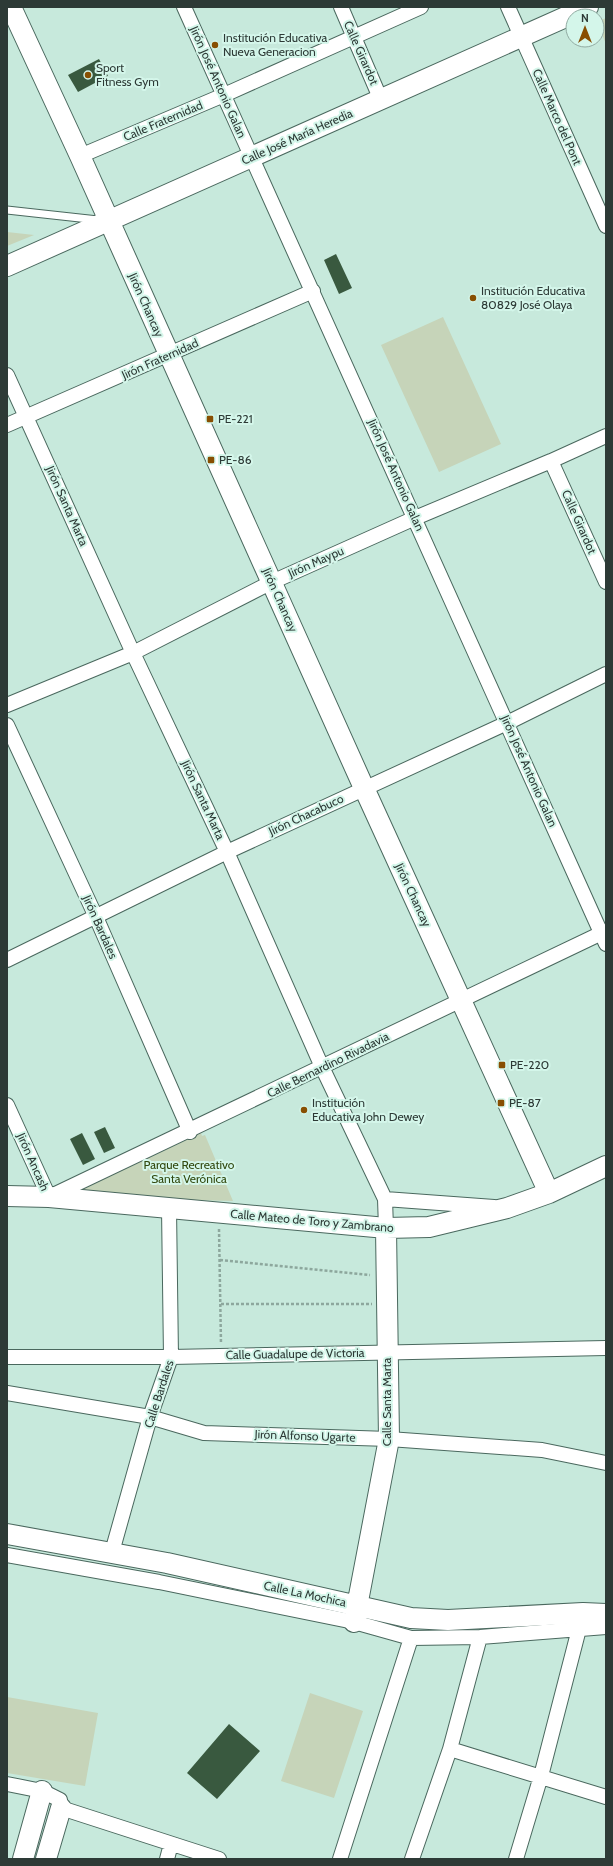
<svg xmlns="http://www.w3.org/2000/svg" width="613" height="1866" viewBox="0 0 613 1866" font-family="Cabin,sans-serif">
<rect width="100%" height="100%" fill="#c7e9dc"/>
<path fill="#c6d4b9" d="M606 18V44L597 22Z
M7 232 34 235 7 246Z
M443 317 501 444 439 472 381 345Z
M201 1133 202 1136 205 1135 233 1201 49 1197 148 1158Z
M310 1693 363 1711 334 1798 281 1781Z
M7 1697 98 1713 85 1786 7 1773Z"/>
<path fill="#39593f" d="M99 59 108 76 78 92 68 75Z
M336 254 352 288 339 294 324 260Z
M105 1127 115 1148 104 1153 94 1132Z
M82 1133 95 1159 83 1165 70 1139Z
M229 1724 260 1751 217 1799 187 1773Z"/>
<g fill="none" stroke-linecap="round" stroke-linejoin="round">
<defs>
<path id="lane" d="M7 210 98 220"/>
<path id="street" d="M184 7 606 944
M341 7 381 100
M508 7 606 226
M80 156 224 95 421 7
M7 375 133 653 227 852 322 1067 385 1199 386 1228
M7 425 313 291
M551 461 606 582
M7 705 133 653 272 582 415 518 551 461 606 436
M7 725 96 917 190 1132
M7 960 227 852 507 723 606 674
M7 1105 49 1197 606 931
M385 1199 494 1207
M7 1357H171L606 1348
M7 1393 150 1417 204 1433 389 1439 542 1450 606 1463
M112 1552 150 1417 171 1357 169 1208
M7 1555 159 1582 354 1622 411 1638 480 1637 606 1627
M450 1749 606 1797
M7 1784 42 1791 60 1800 61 1808 219 1859
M167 1859 171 1844
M340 1859 411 1638
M412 1859 450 1749 480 1637
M516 1859 541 1776 579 1629"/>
<path id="secondary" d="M11 7 80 156 364 788 549 1193
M7 266 588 7
M7 1196 49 1197 386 1228 429 1227 507 1208 549 1193 606 1166
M7 1534 167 1563 411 1618 448 1620 583 1613 606 1614
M354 1622 389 1439 386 1228
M23 1859 42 1791
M46 1859 61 1808"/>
</defs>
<use href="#lane" stroke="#4a685e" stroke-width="9"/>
<use href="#street" stroke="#4a685e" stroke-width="16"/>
<use href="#secondary" stroke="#4a685e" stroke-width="22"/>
<path stroke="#8da79d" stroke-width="2.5" stroke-dasharray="3 2" stroke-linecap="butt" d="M219 1229 221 1344
M220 1260 370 1275
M221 1304H372"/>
<use href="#lane" stroke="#fff" stroke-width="7"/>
<use href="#street" stroke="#fff" stroke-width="14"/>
<use href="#secondary" stroke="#fff" stroke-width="20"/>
</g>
<g fill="#884f02" stroke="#d4f6ea" stroke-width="1.5">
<circle cx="215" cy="45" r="4"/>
<circle cx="88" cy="75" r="4"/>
<circle cx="473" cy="298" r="4"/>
<rect x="206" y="415" width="8" height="8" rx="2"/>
<rect x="207" y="456" width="8" height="8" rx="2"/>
<rect x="498" y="1061" width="8" height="8" rx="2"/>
<rect x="497" y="1099" width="8" height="8" rx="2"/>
<circle cx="304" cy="1110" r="4"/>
</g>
<g text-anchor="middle" stroke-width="4" stroke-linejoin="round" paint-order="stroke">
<g font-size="12" fill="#2d3a36" stroke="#d4f6ea" text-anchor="start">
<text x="223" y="42">Institución Educativa<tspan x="223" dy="14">Nueva Generacion</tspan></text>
<text x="96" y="72">Sport<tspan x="96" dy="14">Fitness Gym</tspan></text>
<text x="481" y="295">Institución Educativa<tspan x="481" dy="14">80829 José Olaya</tspan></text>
<text x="218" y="423">PE-221</text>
<text x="219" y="464">PE-86</text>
<text x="510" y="1069">PE-220</text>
<text x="312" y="1107">Institución<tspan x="312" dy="14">Educativa John Dewey</tspan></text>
<text x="509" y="1107">PE-87</text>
</g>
<g font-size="12" fill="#2d3a36" stroke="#d4f6ea">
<text transform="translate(361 53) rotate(66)" y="4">Calle Girardot</text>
<text transform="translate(218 82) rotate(66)" y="4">Jirón José Antonio Galan</text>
<text transform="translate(557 117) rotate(66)" y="4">Calle Marco del Pont</text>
<text transform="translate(163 121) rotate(-23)" y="4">Calle Fraternidad</text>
<text transform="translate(297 137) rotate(-24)" y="4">Calle José María Heredia</text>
<text transform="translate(146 305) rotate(66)" y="4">Jirón Chancay</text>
<text transform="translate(160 359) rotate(-24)" y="4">Jirón Fraternidad</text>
<text transform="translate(396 475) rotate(66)" y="4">Jirón José Antonio Galan</text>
<text transform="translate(67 506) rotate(66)" y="4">Jirón Santa Marta</text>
<text transform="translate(579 522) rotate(66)" y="4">Calle Girardot</text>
<text transform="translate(316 562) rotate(-24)" y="4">Jirón Maypu</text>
<text transform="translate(280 600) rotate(66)" y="4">Jirón Chancay</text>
<text transform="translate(529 771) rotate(66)" y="4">Jirón José Antonio Galan</text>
<text transform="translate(203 800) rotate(65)" y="4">Jirón Santa Marta</text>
<text transform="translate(306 815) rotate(-25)" y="4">Jirón Chacabuco</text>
<text transform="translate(413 895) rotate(65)" y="4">Jirón Chancay</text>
<text transform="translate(100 927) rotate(66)" y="4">Jirón Bardales</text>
<text transform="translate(328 1065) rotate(-26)" y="4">Calle Bernardino Rivadavia</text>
<text transform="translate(33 1162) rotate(66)" y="4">Jirón Ancash</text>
<text transform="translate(312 1221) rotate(5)" y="4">Calle Mateo de Toro y Zambrano</text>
<text transform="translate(295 1354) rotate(-1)" y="4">Calle Guadalupe de Victoria</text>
<text transform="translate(159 1394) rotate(-72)" y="4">Calle Bardales</text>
<text transform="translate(387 1402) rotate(-90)" y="4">Calle Santa Marta</text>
<text transform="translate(305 1436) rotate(2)" y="4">Jirón Alfonso Ugarte</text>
<text transform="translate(305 1594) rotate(12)" y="4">Calle La Mochica</text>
</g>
<g font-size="12" fill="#31480e" stroke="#d4f6ea">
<text x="189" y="1169">Parque Recreativo<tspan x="189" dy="14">Santa Verónica</tspan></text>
</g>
</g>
<rect width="613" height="1866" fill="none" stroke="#2d3a36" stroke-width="16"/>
<g transform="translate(585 28)"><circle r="19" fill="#d4f6ea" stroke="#91aba2"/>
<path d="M0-3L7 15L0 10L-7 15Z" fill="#884f02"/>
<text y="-6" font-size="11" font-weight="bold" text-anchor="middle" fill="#2d3a36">N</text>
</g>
</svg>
